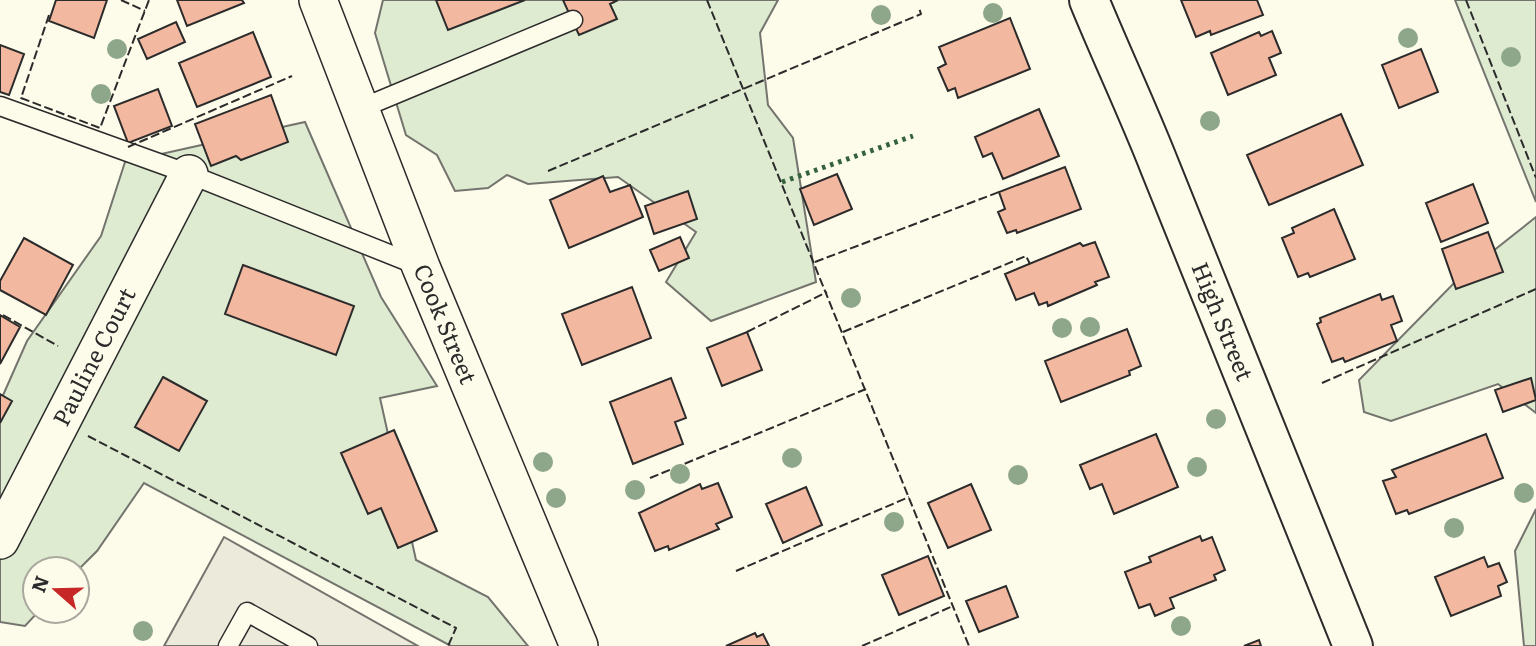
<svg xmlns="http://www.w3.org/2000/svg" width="1536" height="646" viewBox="0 0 1536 646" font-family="Literata,serif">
<rect width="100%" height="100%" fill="#fdfbea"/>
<path fill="#deebd1" stroke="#74746e" stroke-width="2" d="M383 0H778L760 33 768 105 793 138 816 282 711 321 666 282 696 232 618 177 528 184 507 175 488 188 455 191 437 155 406 135 375 33Z
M1455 0H1536V202Z
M305 122 381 297 437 386 380 398 416 560 488 597 528 646H451L144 483 97 551 77 571 35 569V611H39L25 626 0 622V402L27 341 101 236 125 162Z
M1536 217V413L1498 384 1391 421 1364 412 1359 380 1459 278Z
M1536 509V646H1524L1515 551Z"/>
<path fill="#eceadb" stroke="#74746e" stroke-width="2" d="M224 537 418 646H164Z"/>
<path fill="#f2b8a0" stroke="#2b2b2b" stroke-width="2" d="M56 0H107L94 38 49 21Z
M177 0H242L244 3 187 26Z
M436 0H525L448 30Z
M563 0H618L610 4 617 19 579 35Z
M1181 0H1257L1263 15 1211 35 1210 31 1196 37Z
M1010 18 1030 69 958 98 955 88 948 91 938 68 946 64 939 47Z
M176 22 185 42 147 59 138 39Z
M1272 31 1281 53 1269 58 1276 75 1228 95 1211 53 1259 32 1261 36Z
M253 32 271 77 197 107 179 63Z
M0 45 24 54 9 95 0 92Z
M1421 49 1438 92 1399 108 1382 65Z
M158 89 172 126 128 143 114 106Z
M271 95 288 142 241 160 236 156 211 166 195 124Z
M1039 109 1059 156 1003 179 992 153 983 157 975 137Z
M1341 114 1363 165 1269 205 1247 155Z
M1065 167 1081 209 1017 233 1016 230 1007 233 998 212 1005 209 999 192Z
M837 174 852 209 814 225 800 189Z
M603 176 610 192 630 185 643 217 569 248 550 200Z
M1473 184 1488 223 1441 242 1426 203Z
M688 191 697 219 654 234 645 206Z
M1334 209 1355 259 1310 277 1308 273 1298 277 1282 238 1294 233 1292 228Z
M1488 232 1503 272 1456 289 1442 249Z
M680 237 689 258 659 271 650 250Z
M24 238 73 265 46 315 0 290V281Z
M1095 242 1109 277 1095 282 1097 285 1048 306 1047 302 1039 305 1034 293 1016 300 1005 274 1080 243 1083 246Z
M243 265 354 306 336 355 225 314Z
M632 287 651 338 582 365 562 314Z
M1380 294 1382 300 1393 296 1402 321 1391 325 1397 341 1345 362 1343 358 1332 362 1317 324 1321 322 1320 318Z
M0 315 20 327 0 364Z
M1127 329 1141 366 1129 371 1130 375 1061 402 1045 361Z
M747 332 762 370 722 386 707 348Z
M163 377 207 401 179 451 135 427Z
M671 378 686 418 675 422 683 444 633 464 610 402Z
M1531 378 1536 400 1503 412 1495 390Z
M0 394 12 401 0 423Z
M394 430 437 531 398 548 381 508 368 514 341 453Z
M1156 434 1178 487 1114 514 1102 484 1090 489 1080 465Z
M1486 434 1503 478 1409 514 1407 510 1396 514 1383 481 1396 477 1392 470Z
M718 483 732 517 716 524 719 529 669 550 668 546 655 551 639 513 700 484 702 489Z
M971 484 991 530 948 548 928 503Z
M806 487 822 525 783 543 766 504Z
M1200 536 1202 541 1212 537 1225 570 1214 575 1216 580 1170 598 1174 608 1155 616 1150 604 1139 608 1125 572 1151 562 1149 557Z
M928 556 944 596 899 615 882 575Z
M1484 557 1488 567 1499 563 1507 582 1498 586 1501 596 1451 616 1435 577Z
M1006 586 1018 617 979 632 966 601Z
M755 633 757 637 763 634 769 646H726Z
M1259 640 1261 646H1244Z"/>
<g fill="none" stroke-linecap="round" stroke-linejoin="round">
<defs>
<path id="lane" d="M0 106 189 174 419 266
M362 108 573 20
M228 646 247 612 308 646"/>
<g id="street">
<path id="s1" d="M318 0 421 267 579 646"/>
<path id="s2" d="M0 540 189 174"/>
</g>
<g id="secondary">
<path id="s3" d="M1089 0C1112 56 1138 111 1160 167 1223 327 1290 486 1353 646"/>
</g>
</defs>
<use href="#lane" stroke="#2b2b2b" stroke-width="21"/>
<use href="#street" stroke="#2b2b2b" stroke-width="40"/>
<use href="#secondary" stroke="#2b2b2b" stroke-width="42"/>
<use href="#lane" stroke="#fdfbea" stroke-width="18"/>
<use href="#street" stroke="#fdfbea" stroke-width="37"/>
<use href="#secondary" stroke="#fdfbea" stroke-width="38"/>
<path stroke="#34623c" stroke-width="5" stroke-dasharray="3.5 5" stroke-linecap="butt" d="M782 182 913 136"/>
<path stroke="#2b2b2b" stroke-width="2" stroke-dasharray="9 3.5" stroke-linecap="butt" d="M121 0 145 11
M707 0 969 646
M1466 0 1536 178
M49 15 21 98 100 128 149 0
M128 147 292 76
M548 171 921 14 919 8
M815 262 999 192
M3 315 58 346
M747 332 827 292
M843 332 1026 256 1030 264
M1322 383 1536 289
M88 436 456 628 448 646
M650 478 866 389
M736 571 909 497
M862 646 953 606"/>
</g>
<g fill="#8ea78a">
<circle cx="993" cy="13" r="10"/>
<circle cx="881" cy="15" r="10"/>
<circle cx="1408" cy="38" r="10"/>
<circle cx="117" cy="49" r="10"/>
<circle cx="1511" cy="57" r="10"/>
<circle cx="101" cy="94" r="10"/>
<circle cx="1210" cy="121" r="10"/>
<circle cx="851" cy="298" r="10"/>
<circle cx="1090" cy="327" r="10"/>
<circle cx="1062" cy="328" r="10"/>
<circle cx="1216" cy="419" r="10"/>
<circle cx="792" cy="458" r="10"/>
<circle cx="543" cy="462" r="10"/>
<circle cx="1197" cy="467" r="10"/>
<circle cx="680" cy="474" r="10"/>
<circle cx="1018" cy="475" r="10"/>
<circle cx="635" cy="490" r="10"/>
<circle cx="1524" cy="493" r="10"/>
<circle cx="556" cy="498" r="10"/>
<circle cx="894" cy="522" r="10"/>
<circle cx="1454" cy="528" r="10"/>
<circle cx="1181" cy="626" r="10"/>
<circle cx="143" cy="631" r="10"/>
</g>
<g text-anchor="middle" stroke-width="5" stroke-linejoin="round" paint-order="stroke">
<g font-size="23" fill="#2b2b2b" stroke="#fdfbea">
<text dy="8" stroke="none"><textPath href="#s3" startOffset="348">High Street</textPath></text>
<text dy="8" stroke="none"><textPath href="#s1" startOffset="348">Cook Street</textPath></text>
<text dy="8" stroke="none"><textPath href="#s2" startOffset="206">Pauline Court</textPath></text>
</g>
</g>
<g transform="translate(56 590) rotate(290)"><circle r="33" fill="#fdfbea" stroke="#a9a89e" stroke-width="2"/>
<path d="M0-5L12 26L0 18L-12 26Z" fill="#c62828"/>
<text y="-10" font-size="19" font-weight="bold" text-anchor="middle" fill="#2b2b2b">N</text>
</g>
</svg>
